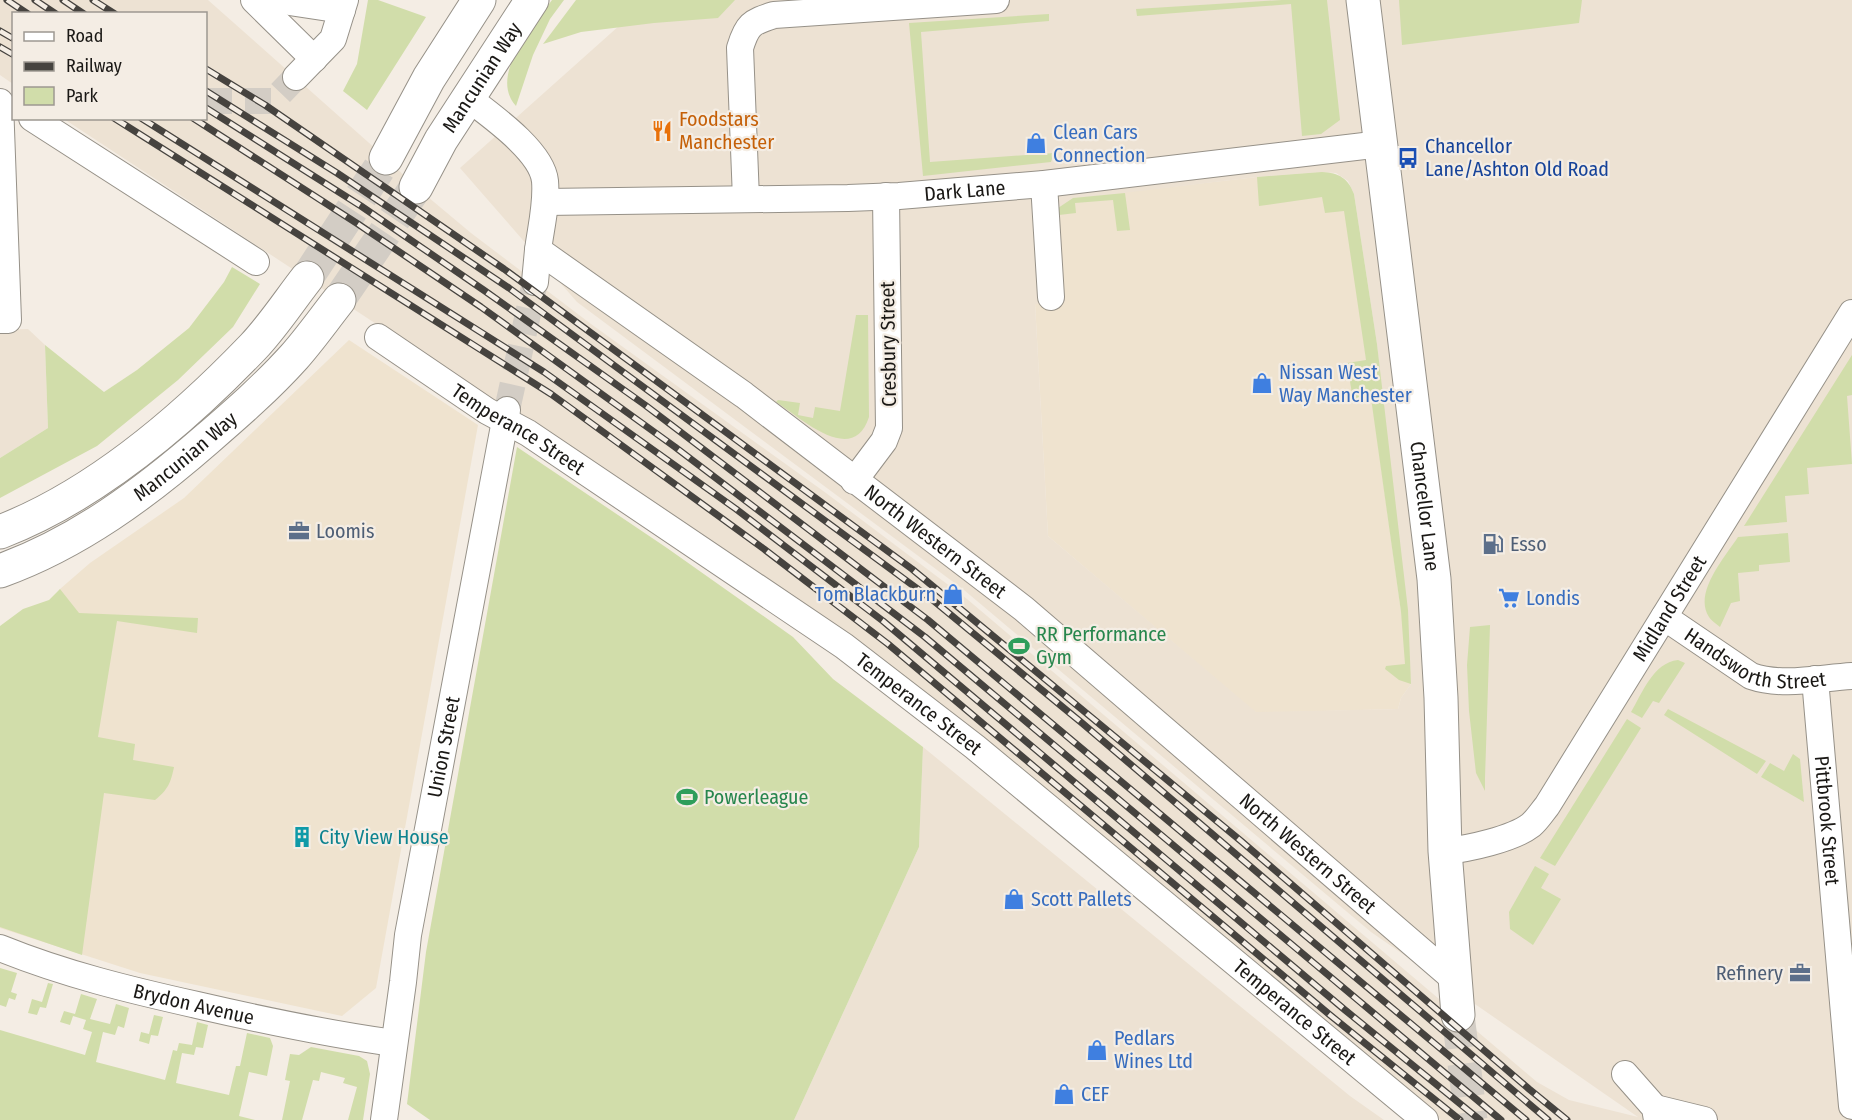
<svg xmlns="http://www.w3.org/2000/svg" width="1852" height="1120" viewBox="0 0 1852 1120" font-family="'Fira Sans Condensed',sans-serif">
<rect width="100%" height="100%" fill="#f4ede4"/>
<path fill="#efe3cf" d="M1322 172 1341 176 1411 684 1401 698 1398 709 1256 713 1048 536 1035 303H1041L1058 208 1073 198 1257 177Z
M349 340 478 425 376 988 342 1016 140 973 0 928V661L60 589 90 563 184 498Z"/>
<path fill="#ede2d3" fill-rule="evenodd" d="M0 0H208L386 158 416 187 471 233 591 324 826 493 967 599 1537 1082 1569 1100 1638 1117 1371 932 964 590 577 302 460 168 648 0H1852V1120H1441L900 674 486 396 64 119 206 118V14H14L13 84 0 75ZM1322 172 1336 173 1348 181 1354 194 1377 344 1411 684 1401 698 1398 709 1256 712 1048 536 1035 304 1065 302 1058 208 1073 199 1257 177Z
M28 329 45 345 48 428 0 458V330Z
M923 747 1350 1096 1384 1120H794L919 847Z"/>
<path fill="#d1ddaa" d="M368 0H378L426 17 367 110 343 91 357 64Z
M552 0H564L550 19 533 55 516 106C488 75 534 26 552 0Z
M576 0H735L718 18 654 23 581 32 543 44Z
M1282 0H1327L1340 120 1321 134 1302 136 1291 4 1137 16 1136 9Z
M1399 0H1582L1579 23 1402 45Z
M1049 14V21L921 32 930 162 1054 153 1051 162 923 176 909 23Z
M1322 172C1339 173 1348 178 1354 194L1377 344 1408 610 1411 684 1399 680 1385 669 1386 666 1405 664 1401 612 1371 398 1353 400 1347 363 1366 360 1344 211 1325 213 1322 197 1259 206 1257 177Z
M1125 193 1130 230 1117 231 1113 200 1075 203 1076 213 1059 215 1058 208 1073 198Z
M232 267 260 284 233 327 178 380 97 446 0 498V458L48 428 45 345 104 392 137 370 189 328 224 282Z
M856 315H868L869 417C853 467 801 418 776 402L778 400 800 403 798 415 813 418 815 407 840 411Z
M1852 355V395L1847 396 1852 464 1807 468 1809 494 1785 496 1787 522 1744 526Z
M517 447 667 548 793 637 833 679 923 747 919 847 794 1120H430L407 1104 426 952Z
M1788 533 1790 562 1759 565V571L1738 573 1740 601 1731 603 1720 627C1716 624 1711 620 1709 617 1693 593 1725 557 1738 537Z
M60 589 79 613 198 618 197 633 117 621 98 737 135 744 133 760 174 767C171 782 168 790 155 800L104 793 82 955 0 927V626L23 609 49 600Z
M1490 625 1485 778V791L1476 773 1469 711 1467 665 1470 627Z
M1678 660 1685 663 1659 703 1653 701 1642 718 1631 712C1643 692 1653 663 1678 660Z
M1668 709 1766 761 1757 774 1664 715Z
M1627 719 1641 728 1555 866 1540 858Z
M1793 754 1800 759 1804 802 1761 777 1770 763 1784 771Z
M1535 866 1549 874 1541 888 1561 899 1533 945 1510 929 1509 912Z
M0 968 17 973 11 992 17 994 15 1000 9 998 6 1007 0 1005Z
M48 983 53 984 46 1008 40 1007 37 1015 28 1013 32 999 42 1002Z
M81 994 97 999 90 1019 110 1024 116 1004 129 1008 124 1028 118 1026 115 1035 103 1032 96 1062 165 1080 173 1050 177 1051 179 1043 192 1045 197 1022 208 1025 203 1048 196 1047 194 1055 182 1053 176 1083 229 1095 236 1066H240L247 1033 270 1038 273 1046 267 1076 249 1072 239 1116 255 1120H0V1030L85 1055 92 1032 83 1029 86 1020 73 1016 70 1025 60 1022 64 1011 75 1014Z
M154 1015 163 1017 158 1036 151 1035 149 1044 139 1041 141 1032 149 1034Z
M311 1047 359 1056 367 1061 370 1074 363 1120H348L357 1087 343 1083 345 1078 321 1072 319 1081 313 1080 302 1120H282L290 1081 285 1080 290 1054 299 1055Z"/>
<g fill="none" stroke-linecap="round" stroke-linejoin="round">
<path stroke="#d3cdc5" stroke-width="26" stroke-dasharray="26 13" stroke-linecap="butt" d="M206 101H273L296 77
M507 410 535 282"/>
<path stroke="#d3cdc5" stroke-width="33" stroke-dasharray="33 16" stroke-linecap="butt" d="M307 278 386 158
M339 300 416 187
M1458 1015 1471 1120"/>
<defs>
<g id="street">
<path d="M254 0 314 59"/>
<path d="M276 0 342 10"/>
<path d="M296 77 333 39 345 0"/>
<path id="s1" d="M468 98C490 115 542 151 545 181 547 204 541 227 538 250L744 395 1024 609 1454 979"/>
<path d="M0 102 8 320H0"/>
<path d="M32 118 256 262"/>
<path d="M1044 184 1051 297"/>
<path d="M746 199 740 48C747 25 751 22 774 15L996 0"/>
<path id="s2" d="M545 202 848 198 899 196 1044 184 1381 144"/>
<path d="M535 282 538 250"/>
<path id="s3" d="M378 337 487 411 528 433 844 646 975 747 1425 1120"/>
<path d="M854 481 884 441 889 428 886 196"/>
<path id="s4" d="M1664 617 1751 676C1783 687 1819 678 1852 676"/>
<path id="s5" d="M1815 679 1852 1106"/>
<path id="s6" d="M1445 851C1468 849 1513 839 1531 825 1537 820 1542 812 1547 806L1852 313"/>
<path id="s7" d="M0 948C64 974 130 990 197 1005 262 1020 328 1034 394 1043"/>
<path d="M1625 1074 1655 1108 1657 1120"/>
<path d="M1655 1108 1704 1120"/>
<path id="s8" d="M384 1120 403 982 408 935 507 410"/>
</g>
<g id="highway">
<path id="s9" d="M1363 0 1434 579 1441 698 1445 851 1458 1015"/>
<path d="M386 158 429 78 479 0"/>
<path id="s10" d="M416 187 441 140 532 0"/>
<path d="M0 532C96 495 182 421 253 347 273 326 289 301 307 278"/>
<path id="s11" d="M0 571C78 543 145 493 207 439 237 413 267 387 294 357 310 339 324 319 339 300"/>
</g>
</defs>
<use href="#street" stroke="#969188" stroke-width="28"/>
<use href="#highway" stroke="#969188" stroke-width="35"/>
<use href="#street" stroke="#fff" stroke-width="26"/>
<use href="#highway" stroke="#fff" stroke-width="33"/>
<defs>
<path id="rail" d="M7 0 28 14
M35 0 56 14
M63 0 84 14
M93 0 115 14
M0 31 14 39
M0 47 14 55
M206 69 265 105 504 269 912 569 1241 841 1529 1089 1567 1120
M206 91 337 173 509 288 934 601 1082 723 1548 1120
M206 108 361 206 485 291 645 405 928 620 1526 1120
M114 118 551 394 764 549 888 644 1330 1015 1460 1120
M141 118 544 372 736 509 883 621 1345 1010 1480 1120
M193 118 358 224 481 307 675 447 925 637 1501 1120"/>
</defs>
<use href="#rail" stroke="#46433f" stroke-width="7"/>
<use href="#rail" stroke="#f4ede4" stroke-width="4.5" stroke-dasharray="14" stroke-linecap="butt"/>
</g>
<defs>
<symbol id="restaurant-bare" viewBox="-9 -9 18 18"><path d="M-5-6h1v4h1v-4h1v4h1v-4h1v5L-1.5 .5V6h-2V.5L-5-1ZM5-6V6H3V1.5H1.5Q1.5-4 5-6Z" fill="#e8710a" stroke="#f4ede4" stroke-width="2.5" paint-order="stroke"/></symbol>
<symbol id="shop-bare" viewBox="-9 -9 18 18"><path d="M-5-2.5h2.3a2.7 3.5 0 0 1 5.4 0H5L5.5 6h-11ZM-1.5-2.5h3a1.5 2.3 0 0 0-3 0Z" fill="#3f7fe0" stroke="#f4ede4" stroke-width="2.5" paint-order="stroke"/></symbol>
<symbol id="bus-bare" viewBox="-9 -9 18 18"><path d="M-5-6H5V4H4V6H2V4H-2V6H-4V4H-5ZM-3.5-4V0h7V-4ZM-3.5 1.2v1.5H-2V1.2ZM2 1.2v1.5H3.5V1.2Z" fill="#1a4fb4" stroke="#f4ede4" stroke-width="2.5" paint-order="stroke"/></symbol>
<symbol id="office-bare" viewBox="-9 -9 18 18"><path d="M-6-3h4V-5.5h4V-3h4V5H-6ZM-1-4.5V-3h2v-1.5ZM-6 0V1H6V0Z" fill="#5c6f8a" stroke="#f4ede4" stroke-width="2.5" paint-order="stroke"/></symbol>
<symbol id="fuel-bare" viewBox="-9 -9 18 18"><path d="M-5.5-6h7V0h2V4h1.3V-2.5L3-4.5l.8-.8L6-3V5H2.5V1h-1V6h-7ZM-4.2-4.7v3.2H.2V-4.7Z" fill="#5c6f8a" stroke="#f4ede4" stroke-width="2.5" paint-order="stroke"/></symbol>
<symbol id="supermarket-bare" viewBox="-9 -9 18 18"><path d="M-6-5.5h2.5l.6 2H6L4.5 2H-2.5L-4.4-4H-6ZM-1.5 3.2a1.3 1.3 0 1 0 .1 0ZM3 3.2a1.3 1.3 0 1 0 .1 0Z" fill="#3f7fe0" stroke="#f4ede4" stroke-width="2.5" paint-order="stroke"/></symbol>
<symbol id="stadium-bare" viewBox="-9 -9 18 18"><path d="M0-5a6.5 5 0 1 0 0 10a6.5 5 0 1 0 0-10ZM-3.5-1.8h7v3.6h-7Z" fill="#2e9e5b" stroke="#f4ede4" stroke-width="2.5" paint-order="stroke"/></symbol>
<symbol id="building-bare" viewBox="-9 -9 18 18"><path d="M-4-6H4V6H1V3H-1V6H-4ZM-2.5-4.3h1.7v1.8h-1.7ZM.8-4.3h1.7v1.8H.8ZM-2.5-1h1.7V.8h-1.7ZM.8-1h1.7V.8H.8Z" fill="#0f9aa8" stroke="#f4ede4" stroke-width="2.5" paint-order="stroke"/></symbol>
</defs>
<g fill-rule="evenodd">
<use href="#restaurant-bare" x="647" y="116" width="30" height="30"/>
<use href="#shop-bare" x="1021" y="128" width="30" height="30"/>
<use href="#bus-bare" x="1393" y="143" width="30" height="30"/>
<use href="#shop-bare" x="1247" y="368" width="30" height="30"/>
<use href="#office-bare" x="284" y="516" width="30" height="30"/>
<use href="#fuel-bare" x="1478" y="529" width="30" height="30"/>
<use href="#shop-bare" x="938" y="579" width="30" height="30"/>
<use href="#supermarket-bare" x="1494" y="583" width="30" height="30"/>
<use href="#stadium-bare" x="1004" y="631" width="30" height="30"/>
<use href="#stadium-bare" x="672" y="782" width="30" height="30"/>
<use href="#building-bare" x="287" y="822" width="30" height="30"/>
<use href="#shop-bare" x="999" y="884" width="30" height="30"/>
<use href="#office-bare" x="1785" y="958" width="30" height="30"/>
<use href="#shop-bare" x="1082" y="1035" width="30" height="30"/>
<use href="#shop-bare" x="1049" y="1079" width="30" height="30"/>
</g>
<g text-anchor="middle" stroke-width="4.5" stroke-linejoin="round" paint-order="stroke">
<g font-size="20" fill="#1a1815" stroke="#f4ede4">
<text dy="7" stroke="none"><textPath href="#s10" startOffset="128">Mancunian Way</textPath></text>
<text dy="7" stroke="none"><textPath href="#s2" startOffset="420">Dark Lane</textPath></text>
<text transform="translate(888 344) rotate(-91)" y="7">Cresbury Street</text>
<text dy="7" stroke="none"><textPath href="#s3" startOffset="168">Temperance Street</textPath></text>
<text dy="7" stroke="none"><textPath href="#s11" startOffset="219">Mancunian Way</textPath></text>
<text dy="7" stroke="none"><textPath href="#s9" startOffset="510">Chancellor Lane</textPath></text>
<text dy="7" stroke="none"><textPath href="#s1" startOffset="678">North Western Street</textPath></text>
<text dy="7" stroke="none"><textPath href="#s6" startOffset="348">Midland Street</textPath></text>
<text dy="7" stroke="none"><textPath href="#s4" startOffset="104">Handsworth Street</textPath></text>
<text dy="7" stroke="none"><textPath href="#s3" startOffset="654">Temperance Street</textPath></text>
<text dy="7" stroke="none"><textPath href="#s8" startOffset="378">Union Street</textPath></text>
<text dy="7" stroke="none"><textPath href="#s5" startOffset="142">Pittbrook Street</textPath></text>
<text dy="7" stroke="none"><textPath href="#s1" startOffset="1164">North Western Street</textPath></text>
<text dy="7" stroke="none"><textPath href="#s7" startOffset="202">Brydon Avenue</textPath></text>
<text dy="7" stroke="none"><textPath href="#s3" startOffset="1140">Temperance Street</textPath></text>
</g>
<g font-size="20" fill="#c56008" stroke="#f4ede4" text-anchor="start">
<text x="679" y="126">Foodstars<tspan x="679" dy="23">Manchester</tspan></text>
</g>
<g font-size="20" fill="#366cbe" stroke="#f4ede4" text-anchor="start">
<text x="1053" y="139">Clean Cars<tspan x="1053" dy="23">Connection</tspan></text>
<text x="1279" y="379">Nissan West<tspan x="1279" dy="23">Way Manchester</tspan></text>
<text x="936" y="601" text-anchor="end">Tom Blackburn</text>
<text x="1526" y="605">Londis</text>
<text x="1031" y="906">Scott Pallets</text>
<text x="1114" y="1045">Pedlars<tspan x="1114" dy="23">Wines Ltd</tspan></text>
<text x="1081" y="1101">CEF</text>
</g>
<g font-size="20" fill="#164399" stroke="#f4ede4" text-anchor="start">
<text x="1425" y="153">Chancellor<tspan x="1425" dy="23">Lane/Ashton Old Road</tspan></text>
</g>
<g font-size="20" fill="#4e5e75" stroke="#f4ede4" text-anchor="start">
<text x="316" y="538">Loomis</text>
<text x="1510" y="551">Esso</text>
<text x="1783" y="980" text-anchor="end">Refinery</text>
</g>
<g font-size="20" fill="#27864d" stroke="#f4ede4" text-anchor="start">
<text x="1036" y="641">RR Performance<tspan x="1036" dy="23">Gym</tspan></text>
<text x="704" y="804">Powerleague</text>
</g>
<g font-size="20" fill="#0d838f" stroke="#f4ede4" text-anchor="start">
<text x="319" y="844">City View House</text>
</g>
</g>
<rect x="12" y="12" width="195" height="108" fill="#f4ede4" stroke="#9d9891" stroke-width="1.5"/>
<rect x="24" y="32" width="30" height="9" fill="#ffffff" stroke="#9d9891" stroke-width="1.5"/>
<text x="66" y="42" font-size="18" fill="#1a1815">Road</text>
<rect x="24" y="62" width="30" height="9" fill="#46433f" stroke="#9d9891" stroke-width="1.5"/>
<text x="66" y="72" font-size="18" fill="#1a1815">Railway</text>
<rect x="24" y="87" width="30" height="18" fill="#d1ddaa" stroke="#9d9891" stroke-width="1.5"/>
<text x="66" y="102" font-size="18" fill="#1a1815">Park</text>
</svg>
